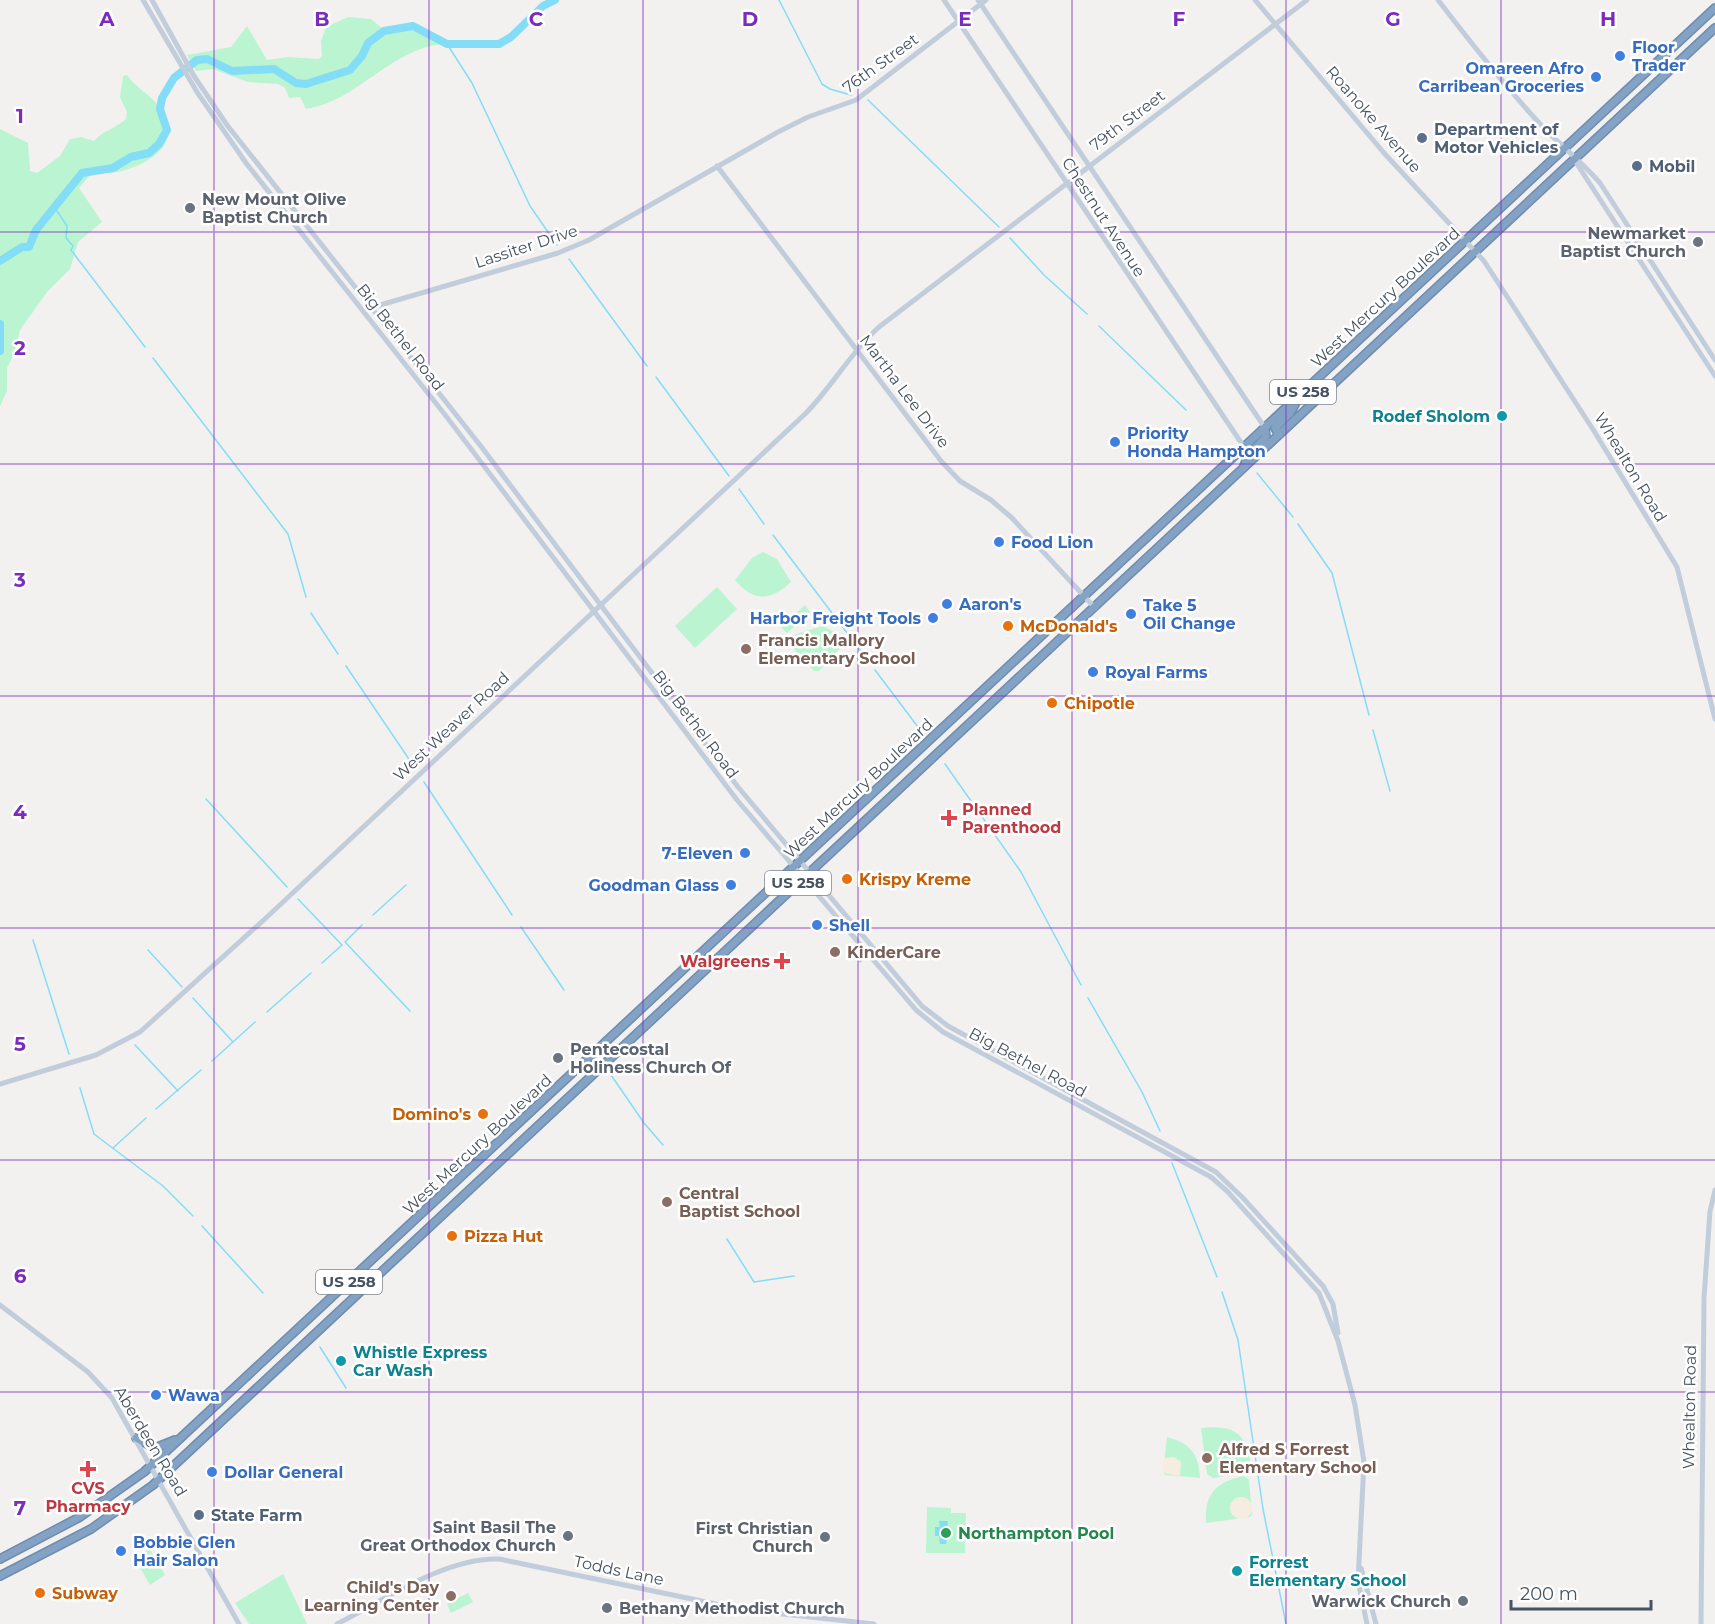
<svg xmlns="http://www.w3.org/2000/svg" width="1715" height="1624" viewBox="0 0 1715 1624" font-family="Montserrat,sans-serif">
<rect width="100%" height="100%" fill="#f3f0f0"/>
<path fill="#bbf4d1" d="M348 17 371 19 389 34 414 29 442 44C390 49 358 101 306 109L300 97 289 98 285 88 278 84 248 82 213 69 196 71 187 55 231 47 247 26 267 60 288 57 319 59 322 56 321 41 326 27Z
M127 75C135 87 148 93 157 104 185 139 157 161 122 171 111 174 100 172 90 175L79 188 102 222 78 242 70 269 47 292 20 330 15 352 7 368V391L0 406V129L28 143 30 171 37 173 60 156 70 139 81 137 94 141C104 130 115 129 126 119L127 112 120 97 123 76Z
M763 552 777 559 791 582C771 601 753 602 735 580L752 558Z
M717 587 737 609 695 648 675 626Z
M805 605 810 612 787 633 781 627Z
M823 626 834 632 844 644 819 671H814L787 642 796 634Z
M1201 1428C1240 1424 1247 1437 1252 1471L1213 1478 1207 1474Z
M1167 1437C1190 1443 1199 1454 1200 1478L1166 1475 1163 1473Z
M1244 1476 1249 1480 1252 1514 1250 1517 1206 1523C1204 1494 1216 1482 1244 1476Z
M927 1507 951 1508V1513H966L965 1553H926Z
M150 1549 165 1575 150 1585 134 1557Z
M283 1574 307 1624H249L235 1603Z
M468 1593 473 1602 451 1613 447 1604Z"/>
<path fill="#f5eee0" d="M1174 1457 1181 1462 1180 1476 1163 1473 1164 1458Z
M1230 1508a11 11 0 1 1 22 0a11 11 0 1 1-22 0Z"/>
<path fill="#83ddf6" d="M939 1521H948L947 1527 952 1528V1536L947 1537 946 1544H940L939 1536H935V1527H940Z"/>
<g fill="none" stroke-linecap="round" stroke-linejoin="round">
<path stroke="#83ddf6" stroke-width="1.5" d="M779 0 822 84 830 89 851 95
M447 44 472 83 530 206 557 245
M868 100 999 227
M55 208 67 226 66 238 73 246 71 250 145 347
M1010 238 1044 275 1087 314
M569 259 647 366
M1099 326 1186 410
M153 358 288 534 306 597
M656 377 729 476
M1257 473 1293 517
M739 489 764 524
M1298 524 1332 573 1369 715
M773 535 866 658
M311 613 338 654
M346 666 415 768
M875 670 921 731
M1373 730 1390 791
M945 764 1021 872 1081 985
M424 782 512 915
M206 799 287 887
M298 899 342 945
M373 915 406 885
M521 927 564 990
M33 940 69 1054
M346 941 362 925
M345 942 410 1011
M148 950 182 987
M322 963 342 945
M193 998 233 1042
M1088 998 1142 1092 1160 1131
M267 1012 311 973
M135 1045 178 1091
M212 1061 255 1022
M611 1075 644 1123 663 1145
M80 1088 94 1134 163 1186 193 1216
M156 1109 201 1070
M113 1148 146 1118
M1172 1163 1217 1277
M202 1226 263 1293
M727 1239 754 1282 794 1276
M1222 1292 1238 1340 1263 1509 1286 1624
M320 1347 346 1388"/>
<path stroke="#83ddf6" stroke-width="8" d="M0 261 22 247H29L36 230 82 173 113 168 131 157 149 153 159 144 167 130 160 109 162 98 174 78 197 60 207 59 232 71 274 69 296 83 306 84 350 70 362 56 368 43 384 31 413 26 447 44H499L511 37 543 6 555 0
M0 324V351"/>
<defs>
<path id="highway" d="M1279 435 1275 428 1290 413 1297 401
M1244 466 1249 454 1266 437 1265 428
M136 1438 155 1448 175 1440
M0 1559 80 1517 144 1472 1715 8
M0 1576 91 1529 153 1485 1715 28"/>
</defs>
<use href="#highway" stroke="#6e8db0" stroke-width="10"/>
<path stroke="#c1cddb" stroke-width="5" d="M143 0 197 92 246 163 446 416 737 800 916 1010 943 1032 1211 1177 1227 1191 1319 1293 1338 1341 1355 1405 1364 1462 1358 1581 1367 1624
M152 0 194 76 227 125 480 445 738 787 922 1006 948 1026 1216 1172 1243 1198 1323 1286 1333 1304 1338 1333
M944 0 1244 447
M978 0 1265 428
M1255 0 1384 153 1484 261 1594 431 1677 567 1715 719
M1438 0C1471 43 1504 85 1541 125 1560 145 1582 162 1600 183L1715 360
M1575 161 1715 376
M717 166 941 461 960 481 991 500 1012 518 1095 608
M1622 231H1627L1640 245
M370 308 558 253 589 240 778 132 808 117 856 100 986 0
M859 946 862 952 860 960
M0 1084 96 1055 140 1032 267 917 805 414C832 387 850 353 879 327L1307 0
M0 1305 88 1372 112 1398 239 1624
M1361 1568 1376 1624
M337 1624C384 1600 446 1557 499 1559L745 1610 874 1624
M1701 1624 1704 1298 1710 1211 1715 1190"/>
<use href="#highway" stroke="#83a2c4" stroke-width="7"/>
</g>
<path fill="none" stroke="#7b2cbf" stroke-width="1.5" stroke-opacity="0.55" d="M214 0V1624M429 0V1624M643 0V1624M858 0V1624M1072 0V1624M1286 0V1624M1501 0V1624M0 232H1715M0 464H1715M0 696H1715M0 928H1715M0 1160H1715M0 1392H1715"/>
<g fill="#3f7fe0" stroke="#fff" stroke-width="2">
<circle cx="1620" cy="56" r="6"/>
<circle cx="1596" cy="77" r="6"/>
<circle cx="1115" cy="442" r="6"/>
<circle cx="999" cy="542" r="6"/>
<circle cx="947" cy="604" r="6"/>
<circle cx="1131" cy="614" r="6"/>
<circle cx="933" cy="618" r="6"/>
<circle cx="1093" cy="672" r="6"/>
<circle cx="745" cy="853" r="6"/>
<circle cx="731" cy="885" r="6"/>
<circle cx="817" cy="925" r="6"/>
<circle cx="156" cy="1395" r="6"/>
<circle cx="212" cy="1472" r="6"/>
<circle cx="121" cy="1551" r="6"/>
</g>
<g fill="#5c6f8a" stroke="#fff" stroke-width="2">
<circle cx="1422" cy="138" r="6"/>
<circle cx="1637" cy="166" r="6"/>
<circle cx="199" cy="1515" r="6"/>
</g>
<g fill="#6b7280" stroke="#fff" stroke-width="2">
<circle cx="190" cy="208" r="6"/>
<circle cx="1698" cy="242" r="6"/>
<circle cx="558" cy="1058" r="6"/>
<circle cx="568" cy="1536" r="6"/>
<circle cx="825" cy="1537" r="6"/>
<circle cx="1463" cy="1601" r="6"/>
<circle cx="607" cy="1608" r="6"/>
</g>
<g fill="#0f9aa8" stroke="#fff" stroke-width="2">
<circle cx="1502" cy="416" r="6"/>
<circle cx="341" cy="1361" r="6"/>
<circle cx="1237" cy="1571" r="6"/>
</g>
<g fill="#e8710a" stroke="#fff" stroke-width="2">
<circle cx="1008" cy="626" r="6"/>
<circle cx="1052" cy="703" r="6"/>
<circle cx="847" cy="879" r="6"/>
<circle cx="483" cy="1114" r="6"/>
<circle cx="452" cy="1236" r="6"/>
<circle cx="40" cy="1593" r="6"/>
</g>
<g fill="#8d6e63" stroke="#fff" stroke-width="2">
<circle cx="746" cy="649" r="6"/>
<circle cx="835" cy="952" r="6"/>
<circle cx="667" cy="1202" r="6"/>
<circle cx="1207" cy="1458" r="6"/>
<circle cx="451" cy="1596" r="6"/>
</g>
<g fill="#e0444e" stroke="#fff" stroke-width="2">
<path d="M946 809h6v6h6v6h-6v6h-6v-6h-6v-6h6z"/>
<path d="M779 952h6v6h6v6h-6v6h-6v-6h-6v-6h6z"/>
<path d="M85 1460h6v6h6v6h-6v6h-6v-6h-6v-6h6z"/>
</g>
<circle fill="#2e9e5b" stroke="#fff" stroke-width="2" cx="946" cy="1533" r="6"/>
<g text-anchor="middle" stroke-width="5" stroke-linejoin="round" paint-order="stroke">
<g fill="#fff" stroke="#7e8790" stroke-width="1.5">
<rect x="1270" y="380" width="66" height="24" rx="4.5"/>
<rect x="765" y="871" width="66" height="24" rx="4.5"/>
<rect x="316" y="1270" width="66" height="24" rx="4.5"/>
</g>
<g font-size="15" font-weight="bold" fill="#465360">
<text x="1303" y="397">US 258</text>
<text x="798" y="888">US 258</text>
<text x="349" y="1287">US 258</text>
</g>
<g font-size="16" font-weight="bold" fill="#366cbe" stroke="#fff" text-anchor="start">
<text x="1632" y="53">Floor<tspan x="1632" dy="18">Trader</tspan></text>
<text x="1584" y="74" text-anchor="end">Omareen Afro<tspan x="1584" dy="18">Carribean Groceries</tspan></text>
<text x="1127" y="439">Priority<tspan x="1127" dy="18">Honda Hampton</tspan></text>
<text x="1011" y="548">Food Lion</text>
<text x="959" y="610">Aaron's</text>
<text x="1143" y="611">Take 5<tspan x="1143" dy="18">Oil Change</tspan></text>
<text x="921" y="624" text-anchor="end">Harbor Freight Tools</text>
<text x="1105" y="678">Royal Farms</text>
<text x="733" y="859" text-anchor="end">7-Eleven</text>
<text x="719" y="891" text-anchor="end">Goodman Glass</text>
<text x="829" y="931">Shell</text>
<text x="168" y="1401">Wawa</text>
<text x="224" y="1478">Dollar General</text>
<text x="133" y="1548">Bobbie Glen<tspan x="133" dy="18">Hair Salon</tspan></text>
</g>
<g font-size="16" fill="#465360" stroke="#fff">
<text transform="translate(880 63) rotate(-36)" y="6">76th Street</text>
<text transform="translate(1374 119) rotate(49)" y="6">Roanoke Avenue</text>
<text transform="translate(1127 120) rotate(-37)" y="6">79th Street</text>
<text transform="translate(1104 217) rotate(57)" y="6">Chestnut Avenue</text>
<text transform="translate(526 246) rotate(-18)" y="6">Lassiter Drive</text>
<text transform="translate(1385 297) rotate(-43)" y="6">West Mercury Boulevard</text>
<text transform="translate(401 337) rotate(52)" y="6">Big Bethel Road</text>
<text transform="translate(905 391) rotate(53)" y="6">Martha Lee Drive</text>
<text transform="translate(1631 467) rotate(59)" y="6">Whealton Road</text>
<text transform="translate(696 724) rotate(53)" y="6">Big Bethel Road</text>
<text transform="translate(451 726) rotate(-43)" y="6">West Weaver Road</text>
<text transform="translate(858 788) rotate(-43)" y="6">West Mercury Boulevard</text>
<text transform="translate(1028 1062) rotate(28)" y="6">Big Bethel Road</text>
<text transform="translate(477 1144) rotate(-43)" y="6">West Mercury Boulevard</text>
<text transform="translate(1689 1407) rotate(-89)" y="6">Whealton Road</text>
<text transform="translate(151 1441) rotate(59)" y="6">Aberdeen Road</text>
<text transform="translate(619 1570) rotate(12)" y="6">Todds Lane</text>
</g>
<g font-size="16" font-weight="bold" fill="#4e5e75" stroke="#fff" text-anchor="start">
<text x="1434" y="135">Department of<tspan x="1434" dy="18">Motor Vehicles</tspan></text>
<text x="1649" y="172">Mobil</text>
<text x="211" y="1521">State Farm</text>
</g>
<g font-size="16" font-weight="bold" fill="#5b616d" stroke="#fff" text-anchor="end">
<text x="202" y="205" text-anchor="start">New Mount Olive<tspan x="202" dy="18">Baptist Church</tspan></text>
<text x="1686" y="239">Newmarket<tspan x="1686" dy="18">Baptist Church</tspan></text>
<text x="570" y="1055" text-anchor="start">Pentecostal<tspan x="570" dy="18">Holiness Church Of</tspan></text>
<text x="556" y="1533">Saint Basil The<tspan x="556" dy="18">Great Orthodox Church</tspan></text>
<text x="813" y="1534">First Christian<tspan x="813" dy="18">Church</tspan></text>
<text x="1451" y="1607">Warwick Church</text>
<text x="619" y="1614" text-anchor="start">Bethany Methodist Church</text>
</g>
<g font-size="16" font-weight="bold" fill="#0d838f" stroke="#fff" text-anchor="start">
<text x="1490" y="422" text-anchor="end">Rodef Sholom</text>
<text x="353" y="1358">Whistle Express<tspan x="353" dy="18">Car Wash</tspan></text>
<text x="1249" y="1568">Forrest<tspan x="1249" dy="18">Elementary School</tspan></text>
</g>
<g font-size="16" font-weight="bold" fill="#c56008" stroke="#fff" text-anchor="start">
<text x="1020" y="632">McDonald's</text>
<text x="1064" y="709">Chipotle</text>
<text x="859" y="885">Krispy Kreme</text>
<text x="471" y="1120" text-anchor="end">Domino's</text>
<text x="464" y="1242">Pizza Hut</text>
<text x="52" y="1599">Subway</text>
</g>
<g font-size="16" font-weight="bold" fill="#785e54" stroke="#fff" text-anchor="start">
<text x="758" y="646">Francis Mallory<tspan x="758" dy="18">Elementary School</tspan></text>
<text x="847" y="958">KinderCare</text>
<text x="679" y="1199">Central<tspan x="679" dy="18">Baptist School</tspan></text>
<text x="1219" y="1455">Alfred S Forrest<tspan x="1219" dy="18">Elementary School</tspan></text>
<text x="439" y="1593" text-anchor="end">Child's Day<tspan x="439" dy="18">Learning Center</tspan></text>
</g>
<g font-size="16" font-weight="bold" fill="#be3a42" stroke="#fff" text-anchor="start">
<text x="962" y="815">Planned<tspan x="962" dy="18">Parenthood</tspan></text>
<text x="770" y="967" text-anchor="end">Walgreens</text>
<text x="88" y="1494" text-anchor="middle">CVS<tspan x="88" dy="18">Pharmacy</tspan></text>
</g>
<g font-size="16" font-weight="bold" fill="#27864d" stroke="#fff" text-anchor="start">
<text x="958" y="1539">Northampton Pool</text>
</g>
</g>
<g font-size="20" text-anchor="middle" font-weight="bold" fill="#7b2cbf" stroke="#fff" stroke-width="5" stroke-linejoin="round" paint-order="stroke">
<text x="107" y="26">A</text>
<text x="322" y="26">B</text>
<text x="536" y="26">C</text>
<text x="750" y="26">D</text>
<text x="965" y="26">E</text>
<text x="1179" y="26">F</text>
<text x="1393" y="26">G</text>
<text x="1608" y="26">H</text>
<text x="20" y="123">1</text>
<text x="20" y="355">2</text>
<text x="20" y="587">3</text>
<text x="20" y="819">4</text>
<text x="20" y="1051">5</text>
<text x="20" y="1283">6</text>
<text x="20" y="1515">7</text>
</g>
<path d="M1511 1600v9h140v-9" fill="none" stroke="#465360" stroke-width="3"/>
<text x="1520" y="1600" font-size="18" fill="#465360" stroke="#ffffff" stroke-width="4.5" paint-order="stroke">200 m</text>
</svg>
